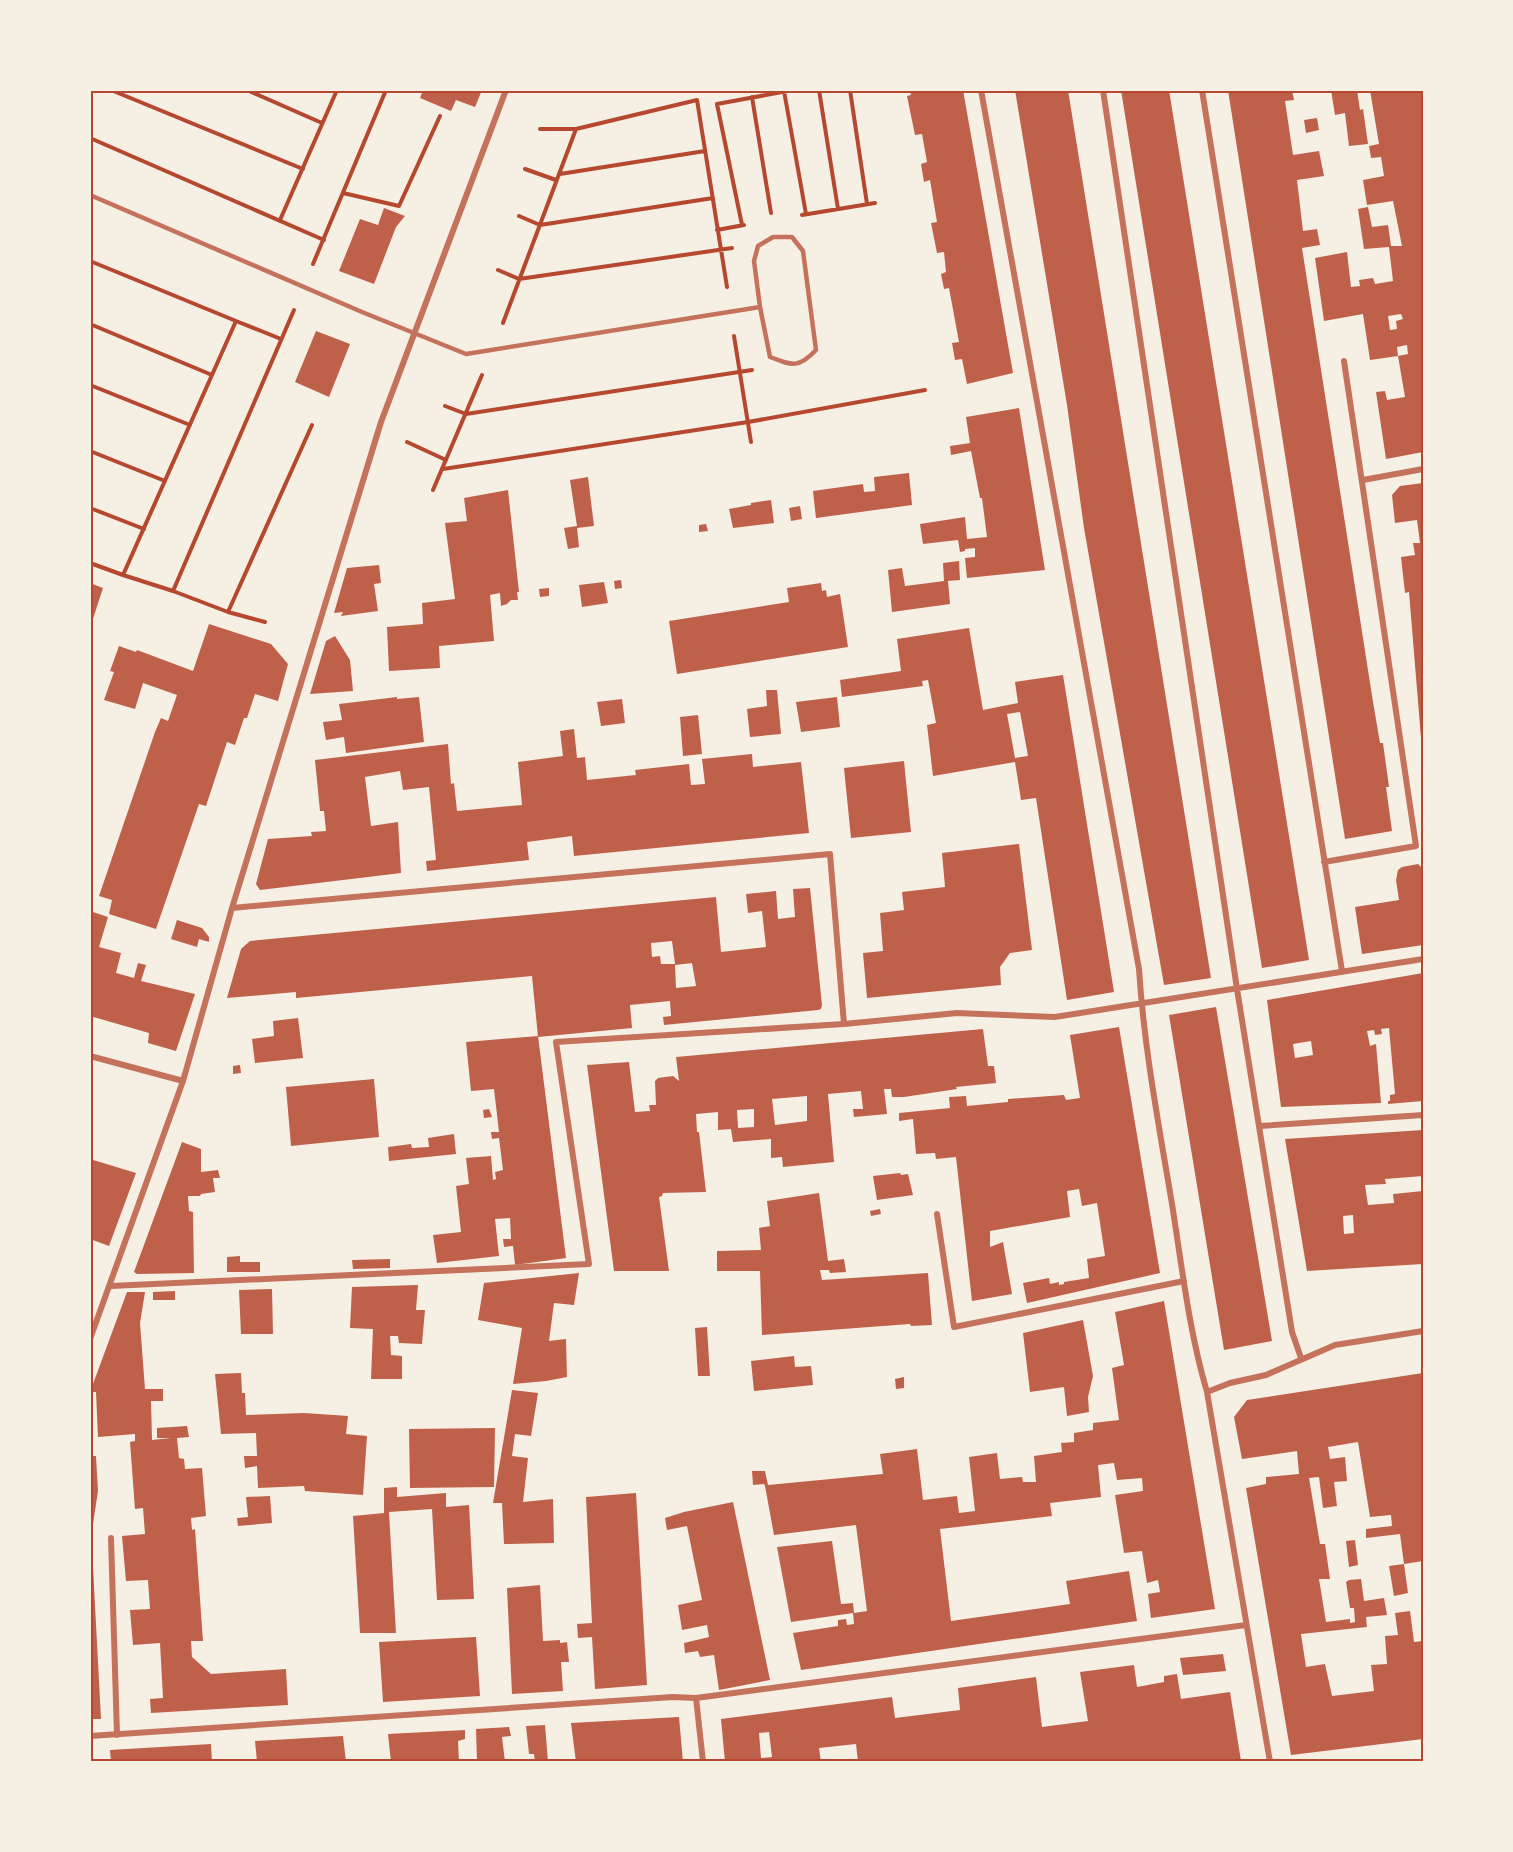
<svg xmlns="http://www.w3.org/2000/svg" width="1513" height="1852" viewBox="0 0 1513 1852" font-family="Raleway,sans-serif">
<rect width="100%" height="100%" fill="#f6efe4"/>
<path fill="#bf614a" fill-rule="evenodd" d="M423 90H482L475 107 456 100 451 111 420 98Z
M910 90H963L1013 373 967 384 962 359 955 360 952 343 959 342 949 288 944 289 941 274 946 272 944 252 937 253 931 223 937 222 930 180 924 182 921 164 927 162 922 134 915 135 907 96 911 95Z
M1015 90H1068L1211 978 1164 985 1084 528 1067 405Z
M1121 90H1169L1309 960 1262 968Z
M1228 90H1292L1294 100 1285 101 1293 155 1319 151 1324 176 1297 180 1303 231 1317 229 1320 245 1302 248 1373 702 1380 743H1383L1389 787H1386L1392 831 1345 839Z
M1331 90H1357L1360 110 1363 109 1368 144 1349 146 1345 113 1335 115Z
M1370 90H1423V452L1386 459 1376 392 1385 391 1387 400 1405 397 1398 356 1408 354 1407 345 1397 347 1398 356 1370 360 1363 314 1324 321 1315 258 1347 252 1351 287 1360 286 1359 280 1373 278 1375 284 1393 281 1389 247 1364 249 1358 209 1368 207 1372 227 1388 225 1391 246H1402L1393 201 1367 205 1363 180 1384 176 1381 157 1371 158 1369 146 1379 144ZM1401 314 1403 319 1396 321 1397 329 1390 330 1388 316Z
M1317 118 1319 130 1306 133 1304 120Z
M384 208 405 216 396 227 374 284 339 271 360 219 378 225Z
M316 331 350 344 329 397 295 382Z
M1019 408 1045 570 967 578 965 558 975 557V548L965 549V551L960 552 958 540 923 544 920 524 965 517 967 539 987 537 982 498H980L971 451 951 455 950 446 970 443 966 417Z
M909 473 912 505 816 518 813 491 863 484 864 492 875 491 874 477Z
M588 477 594 526 577 528 579 547 568 549 564 528 577 526 570 480Z
M1423 483V738H1421L1409 592 1405 593 1401 557 1415 555 1413 543H1420L1417 520 1395 523 1392 495 1400 486Z
M508 490 519 592H517L518 600H511L507 604 501 606 500 593 490 595 494 641 439 646 440 668 389 671 387 627 423 624 422 603 455 599 445 523 467 521 464 498Z
M771 500 774 523 733 528 729 509 751 505V503Z
M800 506 802 519 791 521 789 508Z
M706 524 708 531 699 532V525Z
M959 561 960 580 948 581 950 604 892 612 888 570 902 568 905 586 929 583 944 581 943 563Z
M379 565 381 583 374 584 378 611 341 616 343 612 334 613 347 568Z
M621 580 622 588 615 589 614 581Z
M604 582 608 603 582 607 579 585Z
M90 583 103 588 90 628Z
M821 583 822 591 826 590 827 597 840 594 848 647 677 674 669 621 789 602 787 588Z
M549 588V596L540 597 539 589Z
M209 624 271 644 288 664 278 701 255 694 247 718H244L235 745 227 742 206 806 199 804 156 929 109 914 112 900 99 896 155 732 161 718 168 721 177 695 143 683 135 709 104 700 114 672 110 671 119 646 136 652 137 650 193 671Z
M969 628 983 710 1018 703 1015 682 1063 675 1114 992 1067 1000 1036 798 1021 800 1015 762 933 776 927 725 936 723 928 680 922 681 923 686 842 697 840 680 901 671 897 639ZM1020 712 1028 756 1015 758 1007 714Z
M335 636 350 660 353 691 310 694 326 641Z
M766 690H777L781 734 750 737 747 709 767 706Z
M397 697V699L419 697 424 742 346 753 344 737 326 740 323 722 342 720 339 704Z
M837 697 840 727 801 732 796 702Z
M622 699 625 723 601 726 597 702Z
M698 715 702 754 683 756 680 717Z
M574 729 577 758 585 757 587 780 636 775 635 770 689 764 691 785 705 784 702 759 752 754 753 767 801 762 809 833 574 856 572 836 527 842 529 860 427 871 426 861 436 860 429 787 403 790 400 771 365 777 371 826 398 822 401 873 260 890 256 884 268 839 312 836 311 832 326 831 324 811H320L315 760 448 744 451 784 454 783 457 811 522 805 518 762 563 756 560 731Z
M904 761 911 832 851 838 844 768Z
M1019 844 1032 950 1010 953 1000 967 1001 985 867 998 863 953 883 951 880 913 904 910 902 892 945 887 942 853Z
M1418 864 1422 868 1423 871V945L1362 954 1355 907 1399 900 1396 880 1398 870 1402 867Z
M810 888 822 1005 821 1009 818 1010 664 1025 663 1017 671 1016 670 1001 630 1005 632 1028 538 1037 532 976 296 998V992L227 998 241 949 250 941 716 897 721 952 766 947 762 911 748 913 746 894 776 891 778 919 795 917 793 889ZM672 941 675 964H661L660 956 652 957 651 943ZM692 963 696 986 676 988 675 965Z
M90 911 108 917 99 947 121 953 116 973 134 978 138 963 146 965 141 981 195 994 176 1051 148 1043 149 1033 90 1016Z
M177 920 202 928 209 937V942L199 939 197 947 171 939Z
M1423 973V1101L1388 1104V1101H1390V1095L1395 1094 1389 1028 1381 1029 1382 1034 1375 1035 1374 1030 1367 1031 1370 1046 1376 1044 1381 1103 1281 1107 1267 1000ZM1311 1041 1313 1055 1295 1058 1293 1044Z
M1216 1007 1272 1341 1224 1350 1169 1015Z
M298 1018 303 1058 255 1063 252 1039 274 1036 273 1021Z
M1119 1027 1160 1273 1027 1303 1023 1283 1049 1278 1050 1284 1059 1282V1285L1064 1284V1282L1089 1278 1087 1259 1105 1256 1097 1203 1082 1206 1079 1189 1067 1191 1070 1217 990 1231V1247L1003 1242 1012 1294 972 1301 956 1157 936 1159 935 1153 916 1154 913 1119 899 1121V1113L950 1108 949 1097 966 1096 967 1106 1008 1102V1099L1064 1095 1066 1100 1080 1098 1070 1035Z
M983 1029 988 1066H994L996 1083 956 1087 957 1089 904 1097H892L891 1089H884L887 1114 854 1117 853 1109H863L861 1091 828 1094 834 1162 783 1167 782 1157 771 1158V1139L733 1142 731 1129 718 1130V1112L696 1114 697 1132H699L706 1192 663 1193 662 1196 659 1197 669 1271H614L587 1065 629 1062 635 1112 650 1111 649 1105H656L655 1081 658 1078 673 1076 679 1081 676 1057ZM807 1096V1121L775 1125 772 1099ZM754 1109V1127L738 1128 737 1110Z
M538 1036 566 1258 515 1265 513 1246 504 1247 503 1239H511L510 1218 495 1219 499 1256 437 1263 433 1235 461 1232 456 1186 469 1184 466 1158 491 1156 493 1180 496 1179 495 1172 503 1170 499 1138 492 1139 491 1132H499L494 1089 471 1091 466 1042Z
M240 1065 241 1073 233 1074V1066Z
M374 1079 379 1137 291 1146 286 1087Z
M489 1109 492 1117 484 1118 483 1110Z
M1423 1130V1176L1385 1179 1386 1184 1365 1185 1368 1205 1394 1203 1393 1194 1423 1191V1264L1307 1271 1285 1139ZM1353 1215 1354 1233 1344 1234 1343 1216Z
M454 1134 456 1154 389 1161 388 1147 411 1144 412 1148 429 1147 428 1138Z
M182 1142 201 1149V1172L218 1170 220 1178H213L215 1192 201 1194 200 1196H188L189 1211 193 1212 194 1273 137 1274 134 1272Z
M90 1159 136 1173 109 1246 90 1239Z
M900 1173 901 1175 908 1174 913 1195 877 1200 873 1176Z
M819 1193 828 1261 844 1259 846 1272 830 1273 829 1270H820L822 1280 928 1273 932 1325 911 1326 910 1324 762 1335 760 1271H717V1251L761 1250 759 1228 770 1226 767 1201Z
M880 1209 881 1214 871 1216 870 1211Z
M240 1256V1262H260V1272H227V1257Z
M390 1259V1268L353 1269 352 1260Z
M579 1273 574 1305 554 1303 549 1341 566 1339 567 1377 546 1381 513 1384 522 1328 478 1320 484 1283Z
M418 1285 416 1310H425L422 1344 399 1343 398 1336H390L391 1355 402 1356V1379H371L373 1329 350 1328 352 1287Z
M272 1289 273 1334H241L239 1290Z
M175 1291V1300H153V1292Z
M127 1292H145L140 1323 145 1389H163V1401H151L152 1440 171 1438H157V1428L187 1426 189 1437 177 1438 179 1458 184 1459 185 1469 202 1468 206 1516 191 1518 192 1530 195 1529 203 1641H191L192 1657 211 1674 286 1669 288 1705 151 1713 150 1699 163 1698 160 1643 133 1645 130 1610 150 1609 148 1580 126 1581 122 1536 145 1534 143 1508 135 1509 130 1442 135 1441V1434L98 1437 96 1392H90Z
M1164 1301 1215 1609 1151 1618 1148 1594 1160 1592 1158 1580 1147 1583 1142 1551 1124 1553 1115 1495 1143 1491 1142 1478 1117 1480 1114 1463 1098 1465 1101 1497 1050 1503 1052 1516 940 1529 951 1621 1070 1604 1066 1581 1129 1571 1137 1621 801 1670 793 1633 838 1626V1620L846 1619 847 1625 854 1624 853 1613 791 1622 777 1547 832 1541 841 1604 853 1603 854 1613 867 1611 856 1525 774 1535 765 1486 764 1484 753 1485 752 1471H765L768 1485 883 1474 880 1454 917 1449 923 1500 957 1496 959 1513 975 1511 969 1457 997 1453 1000 1479 1022 1477 1023 1482H1036L1034 1456 1062 1452 1061 1443 1074 1442V1433L1093 1430V1423L1119 1420 1112 1368 1124 1365 1115 1312Z
M1083 1320 1093 1376 1088 1397 1089 1412 1067 1416 1064 1387 1030 1392 1023 1333Z
M707 1327 710 1376H698L695 1328Z
M794 1356 795 1367 811 1366 813 1385 754 1391 751 1361Z
M241 1373 242 1393H245L246 1415 304 1413 348 1416 346 1434 367 1436 363 1495 305 1491 304 1486 258 1488 257 1466 245 1468 244 1456H257L256 1433 221 1434 215 1374Z
M1423 1373V1542L1421 1543 1423 1561 1404 1564 1408 1593 1394 1596 1389 1566 1404 1564 1400 1534 1366 1538V1529L1392 1526 1391 1515 1370 1517 1358 1442 1328 1447 1330 1459 1345 1457 1347 1481 1334 1482 1337 1506 1323 1508 1319 1477 1309 1478 1320 1544H1325L1330 1579H1319L1326 1622 1350 1619V1623L1355 1622 1354 1608H1350L1346 1582 1349 1580 1361 1579 1364 1601 1384 1598 1387 1615 1366 1617 1367 1627 1301 1634 1306 1667 1325 1664 1332 1696 1374 1691 1371 1665 1387 1664 1385 1636 1398 1635 1395 1613 1410 1611 1414 1642 1423 1641V1739L1291 1755 1246 1488 1266 1484V1477L1299 1474 1297 1451 1242 1459 1234 1417 1247 1400Z
M904 1377V1388L896 1389 895 1379Z
M512 1390 538 1393 531 1436 515 1434 512 1456 528 1458 523 1502 553 1499 554 1543 504 1544 502 1503H493Z
M495 1428 494 1487 410 1488 409 1429Z
M90 1456H96L98 1491 91 1537Z
M397 1487V1497L446 1493V1507L469 1505 474 1599 437 1600 432 1509 389 1512 396 1633H360L353 1516 384 1513V1488Z
M636 1493 647 1685 595 1689 592 1637 578 1638 577 1624 592 1623 586 1497Z
M270 1496 272 1523 238 1526 237 1518 248 1517 246 1497Z
M733 1502 770 1680 719 1690 714 1655 700 1657 698 1651 685 1653 684 1643 709 1637 707 1625 682 1630 678 1605 702 1600 687 1526 667 1530 665 1518 684 1512Z
M1355 1540 1358 1565 1349 1567 1346 1541Z
M90 1548H92L101 1719H90Z
M540 1585 543 1641 560 1640V1643L567 1642 569 1662H561L563 1691 512 1694 507 1588Z
M476 1637 480 1696 383 1702 379 1642Z
M1223 1654 1226 1671 1183 1675 1180 1658Z
M1134 1665 1137 1687 1164 1682V1676L1177 1674 1181 1699 1230 1692 1241 1761 858 1762 856 1744 819 1748 821 1762H725L721 1719 892 1697 895 1718 960 1710 958 1688 1036 1677 1042 1727 1088 1721 1080 1672ZM769 1732 772 1757 761 1758 759 1733Z
M679 1717 683 1762H576L571 1723Z
M545 1725 548 1762H535L534 1754H529L526 1726Z
M509 1727 511 1736 502 1737 505 1762H477L476 1729Z
M465 1730V1739L458 1741 459 1762H391L388 1734Z
M343 1736 346 1762H257L255 1741Z
M211 1744 212 1762H111L110 1750Z"/>
<g fill="none" stroke-linecap="round" stroke-linejoin="round">
<path stroke="#b5482f" stroke-width="4" d="M111 90 303 169
M247 90 322 123
M819 90 838 209
M850 90 867 204
M784 91 806 214
M752 97 771 213
M540 129H576L697 100 727 287
M90 138 324 240
M525 169 556 180
M560 174 705 151
M343 193 399 206 440 116
M802 215 875 203
M519 216 540 225 713 198
M280 220 337 90
M742 225 717 104 793 90
M717 230 744 225
M90 261 236 321 123 575 90 563
M313 264 386 90
M498 270 519 279 732 248
M294 310 173 591 228 612 312 425
M236 321 281 339
M503 323 576 129
M90 324 212 375
M734 336 751 442
M90 385 190 425
M445 406 466 414 752 370
M407 442 446 460
M90 451 165 481
M443 469 748 422 925 390
M433 490 482 375
M90 508 144 529
M123 575 173 591
M228 612 265 622"/>
<path stroke="#c5725c" stroke-width="4.5" d="M90 195 362 312 466 354 760 307 770 357C793 366 799 368 816 350L803 251 792 237H773L758 246 754 261 760 307"/>
<path stroke="#c5725c" stroke-width="6" d="M981 90 1139 969C1144 1048 1159 1126 1172 1204 1182 1267 1189 1331 1207 1392L1270 1762
M1103 90 1237 989 1292 1332 1301 1358
M1202 90 1342 971
M1363 480 1423 469
M1324 862 1416 846 1344 361
M232 908 830 854 844 1024
M90 1056 183 1081
M1260 1126 1423 1115
M937 1214 954 1327 1184 1281
M111 1286 589 1264 556 1042 844 1024 957 1013 1055 1017 1423 959
M90 1339 183 1081 232 908 381 422 506 90
M1207 1392 1230 1383 1266 1375 1335 1345 1423 1331
M111 1538 117 1735
M696 1698 703 1762
M90 1736 673 1697 696 1698 1246 1625"/>
</g>
<rect width="1513" height="1852" fill="none" stroke="#f6efe4" stroke-width="183"/>
<rect x="92" y="92" width="1330" height="1668" fill="none" stroke="#b5482f" stroke-width="2"/>
</svg>
